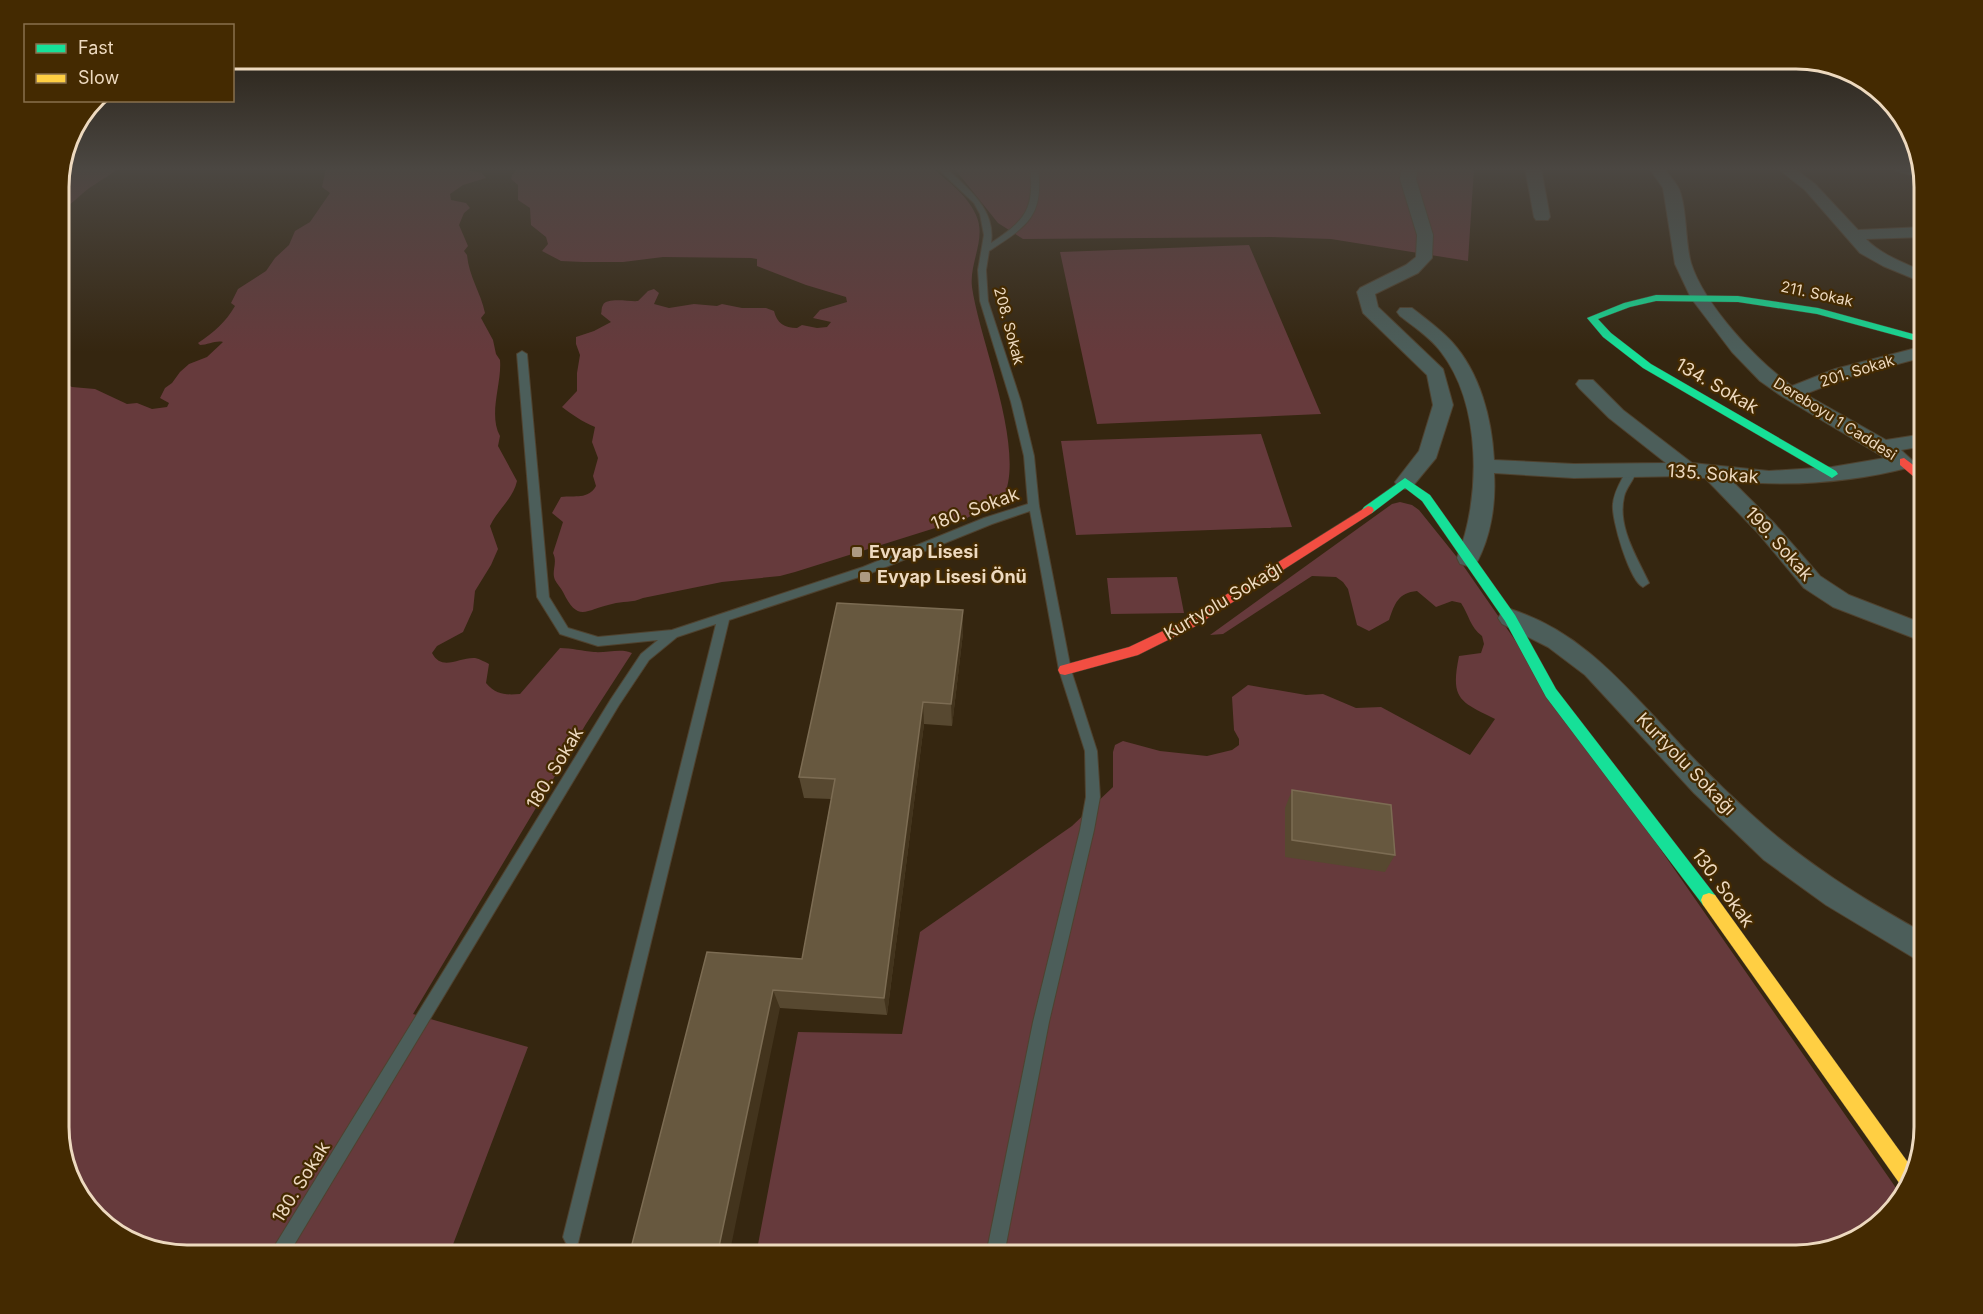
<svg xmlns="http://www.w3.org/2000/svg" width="1983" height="1314" viewBox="0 0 1983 1314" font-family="Inter,sans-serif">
<rect width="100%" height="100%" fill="#352610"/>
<path fill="#663a3c" d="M61 168H119C110 175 103 179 94 185 82 192 73 204 59 212V179Z
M326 168H455L482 173 486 178 463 185 450 194 451 200 466 203 470 208 464 213 459 225 468 246 464 251 467 255C469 277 481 293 485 313L481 318 493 340 496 354 500 360C502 384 488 414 500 436L498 446 517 481C513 499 498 509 490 526L498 549 491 565 475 591 473 610 463 632 437 646 432 653C442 672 459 657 475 658 480 659 485 662 489 664L486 683C496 695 506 695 520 694L560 648C572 648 582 651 594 652 607 653 621 648 632 653L586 724 413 1014 528 1047 449 1255H187L116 1234 76 1192 59 1135V381L72 387 95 389 127 404 137 403 152 409 167 407 169 403 160 398 165 388 172 383 180 372 189 364 207 357 223 342C216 340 208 345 200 345L198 343C214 332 225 323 235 306L231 303 238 289 266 271 275 258 289 245 295 231 310 222 330 193 322 187Z
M518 168H932C948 181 968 196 976 215 987 239 969 262 972 287 979 339 1027 452 1003 498L967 518 795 572 780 576 722 582 643 598C632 603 623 601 612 604 585 610 578 623 563 592 561 588 557 584 555 580 551 571 558 563 553 553L563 522 552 513 561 497C575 495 588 500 596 486L593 476 598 458 592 442 595 427C581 421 573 415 562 407L577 391V373L580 355 576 344V337L594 331 611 322 601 314C602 311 601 308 603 305 607 297 630 302 638 301L648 291 654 289 659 293 654 304 669 308 694 304 717 306 722 304 742 308H766L774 311C777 323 784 328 797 328L802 325 817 328 827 327 831 322 813 318 820 310 847 302 846 297 806 285 757 266V259L751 258 663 257 623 262H583L561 261 542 251 548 244 546 237 531 225 530 208 518 200V185L511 179 512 175Z
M954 168H1474L1468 261 1331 239 1271 237 1023 239 998 223Z
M1249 245 1321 414 1097 424 1060 252Z
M1261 434 1292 527 1076 535 1061 441Z
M1400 502 1412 505 1419 510 1460 561 1903 1198 1860 1239 1797 1255H756L798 1032 902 1034 920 932 1072 826 1113 787V752L1115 745 1123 741 1160 751 1207 756 1232 750 1239 745V739L1234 730 1232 697 1248 685 1306 695 1323 694 1356 708 1381 707 1470 755 1495 719C1460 701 1450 700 1459 656L1481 653 1484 644 1482 636C1470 627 1469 615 1461 603L1452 601 1436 607 1417 591C1398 593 1395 603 1389 620L1369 631 1357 625 1348 589 1343 582 1336 577 1312 576 1223 634 1210 635 1392 504Z
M1177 577 1184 613 1111 614 1107 578Z"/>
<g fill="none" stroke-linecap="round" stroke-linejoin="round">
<defs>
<path id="lane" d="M937 168H946C968 189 996 209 991 243 1024 221 1035 210 1030 168H1038C1044 217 1027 226 989 251L986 270 988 301 1021 402 1034 456 1039 506 1071 670 1097 751 1100 797 1094 830 1049 1022 1004 1255H986L1033 1022 1080 830 1086 797 1085 751 1059 670 1030 511 992 524 871 573 729 620 578 1243 572 1246 566 1243 563 1237 716 624 677 637 649 660 619 705 288 1255H269L611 699 641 654 658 640 598 646 560 634 537 597 517 354 522 351 527 354 549 597 568 628 598 637 672 630 863 567 984 518 1028 504 1024 456 1011 402 980 301 978 270 984 235 980 214 974 203Z
M1631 468 1636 471C1634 481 1626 487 1624 497 1617 527 1637 557 1649 583L1643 587C1630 582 1611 519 1613 504 1614 491 1622 480 1627 469Z"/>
<path id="street" d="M1402 168H1418L1416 179 1433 235 1432 258 1418 273 1375 294 1378 307 1443 369 1453 405 1436 458 1412 487 1405 489 1398 487 1395 482 1419 451 1433 405 1427 375 1363 313 1357 292 1360 288 1406 265 1416 257 1417 235 1400 179Z
M1525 168H1541L1550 217 1548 220H1536L1534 217Z
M1649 168H1664C1668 174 1674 180 1678 187 1687 204 1685 242 1691 263 1704 305 1757 361 1792 386L1835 369 1924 346V357L1849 377 1805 394 1886 440 1924 434V446L1901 450 1914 462 1911 467C1854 482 1791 487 1732 481L1774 523 1820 576 1849 595 1924 624V642L1833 607 1804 588 1758 533 1705 478 1687 476 1574 478 1494 473C1496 503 1491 537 1476 564L1468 566 1460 564 1457 558C1481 499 1482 405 1441 352 1430 337 1414 327 1400 316L1397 312 1400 308H1412C1426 319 1440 329 1452 342 1480 373 1492 419 1494 460L1574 464 1666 463 1609 418 1579 388 1576 384 1579 380H1593L1623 410 1692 463 1769 471 1832 467 1885 458 1783 397 1760 381 1732 352 1691 298 1675 264 1663 188Z
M1777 168H1794L1815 184 1858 230 1924 227V237L1866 239C1881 255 1905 263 1924 272V283L1883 266 1860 253 1805 190Z
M1894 168 1920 169 1922 178 1896 171Z
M1510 609C1577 630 1618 678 1664 727 1692 758 1721 787 1751 814 1803 862 1863 899 1924 933V962L1914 958 1826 905 1764 860 1694 793 1585 675 1548 647 1502 624 1498 618 1502 612Z"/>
<path id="fast" d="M1656 295 1738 296 1818 308 1924 337V343L1817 314 1738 302 1656 301 1630 307 1598 319 1611 333 1651 364 1836 471 1838 474 1832 478 1643 368 1603 337 1587 318 1624 303Z
M1405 478 1430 495 1515 615 1556 689 1715 895 1717 900 1715 905 1709 907 1703 905 1546 697 1505 621 1422 501 1405 488 1372 513H1364L1362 510 1364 507Z"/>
<path id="slow" d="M1709 893 1715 895 1912 1168 1906 1188 1902 1187 1703 905 1701 900 1703 895Z"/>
<path id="jam" d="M1904 458 1924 473V483L1920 482 1900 465V459Z
M1368 506 1372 507 1374 510 1372 513 1194 627 1138 655 1065 675 1060 674 1058 670 1060 666 1129 647 1184 621Z"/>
</defs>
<use href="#lane" stroke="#4f422f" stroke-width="2"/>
<use href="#street" stroke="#4f422f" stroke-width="2"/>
<use href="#fast" stroke="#4f422f" stroke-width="1"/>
<use href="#slow" stroke="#4f422f" stroke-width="1"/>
<use href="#jam" stroke="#4f422f" stroke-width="1"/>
<use href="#lane" fill="#4c5e5a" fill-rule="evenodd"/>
<use href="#street" fill="#4c5e5a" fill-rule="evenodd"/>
<use href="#fast" fill="#16e098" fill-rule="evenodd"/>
<use href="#slow" fill="#ffcf43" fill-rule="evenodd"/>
<use href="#jam" fill="#f24e42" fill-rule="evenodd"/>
</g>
<path fill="#574830" d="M963 633 952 726 924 724 887 1015 780 1008 707 952 802 959 831 799 804 798 799 777Z
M1292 790 1395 855 1385 872 1285 857V808Z"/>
<path fill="#43341d" d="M963 610V633L952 726 951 704Z
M923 702 924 724 887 1015 884 998Z
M773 990 780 1008 729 1256H717Z"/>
<path fill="#67583f" stroke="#7c6c53" stroke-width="1.5" d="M837 603 963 610 951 704 923 702 884 998 773 990 717 1256H629L707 952 802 959 835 779 799 777Z
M1292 790 1391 805 1395 855 1292 840Z"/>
<linearGradient id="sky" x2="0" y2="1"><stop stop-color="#1d1509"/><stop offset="0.48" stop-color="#4b4742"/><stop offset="1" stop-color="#4b4742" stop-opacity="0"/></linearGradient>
<rect width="1983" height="352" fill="url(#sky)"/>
<g fill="#ad9a82" stroke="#442a01" stroke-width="2">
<rect x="851" y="546" width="12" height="12" rx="3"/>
<rect x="859" y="571" width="12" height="12" rx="3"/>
</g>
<g text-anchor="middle" stroke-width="4.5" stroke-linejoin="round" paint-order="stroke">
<g font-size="15" fill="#edd9bf" stroke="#442a01">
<text transform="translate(1817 294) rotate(12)" y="5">211. Sokak</text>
<text transform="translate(1009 326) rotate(75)" y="5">208. Sokak</text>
<text transform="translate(1857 371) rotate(-17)" y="5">201. Sokak</text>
<text transform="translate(1835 419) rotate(32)" y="5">Dereboyu 1 Caddesi</text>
</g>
<g font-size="18" fill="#edd9bf" stroke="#442a01">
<text transform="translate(1717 386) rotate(30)" y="6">134. Sokak</text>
<text transform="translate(1713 474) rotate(4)" y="6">135. Sokak</text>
<text transform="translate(975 509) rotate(-20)" y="6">180. Sokak</text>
<text transform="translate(1779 544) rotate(48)" y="6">199. Sokak</text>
<text transform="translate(1223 601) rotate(-31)" y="6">Kurtyolu Sokağı</text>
<text transform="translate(1686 764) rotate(46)" y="6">Kurtyolu Sokağı</text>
<text transform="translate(555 768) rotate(-59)" y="6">180. Sokak</text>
<text transform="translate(1723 888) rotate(54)" y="6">130. Sokak</text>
<text transform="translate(301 1182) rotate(-58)" y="6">180. Sokak</text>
</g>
<g font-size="18" font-weight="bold" fill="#edd9bf" stroke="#442a01" text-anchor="start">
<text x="869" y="558">Evyap Lisesi</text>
<text x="877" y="583">Evyap Lisesi Önü</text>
</g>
</g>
<path d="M0 0H1983V1314H0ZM187 69H1796A118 118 0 0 1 1914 187V1127A118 118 0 0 1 1796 1245H187A118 118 0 0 1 69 1127V187A118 118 0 0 1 187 69Z" fill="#442a01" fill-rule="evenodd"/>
<path fill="none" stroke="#edd9bf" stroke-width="3" d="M187 69H1796A118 118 0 0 1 1914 187V1127A118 118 0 0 1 1796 1245H187A118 118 0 0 1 69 1127V187A118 118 0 0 1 187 69Z"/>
<rect x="24" y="24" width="210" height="78" fill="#442a01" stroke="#88704d" stroke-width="1.5"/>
<rect x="36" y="44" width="30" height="9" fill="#16e098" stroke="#88704d" stroke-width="1.5"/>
<text x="78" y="54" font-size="18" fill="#edd9bf">Fast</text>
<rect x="36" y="74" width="30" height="9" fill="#ffcf43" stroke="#88704d" stroke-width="1.5"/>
<text x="78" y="84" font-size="18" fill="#edd9bf">Slow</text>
</svg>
